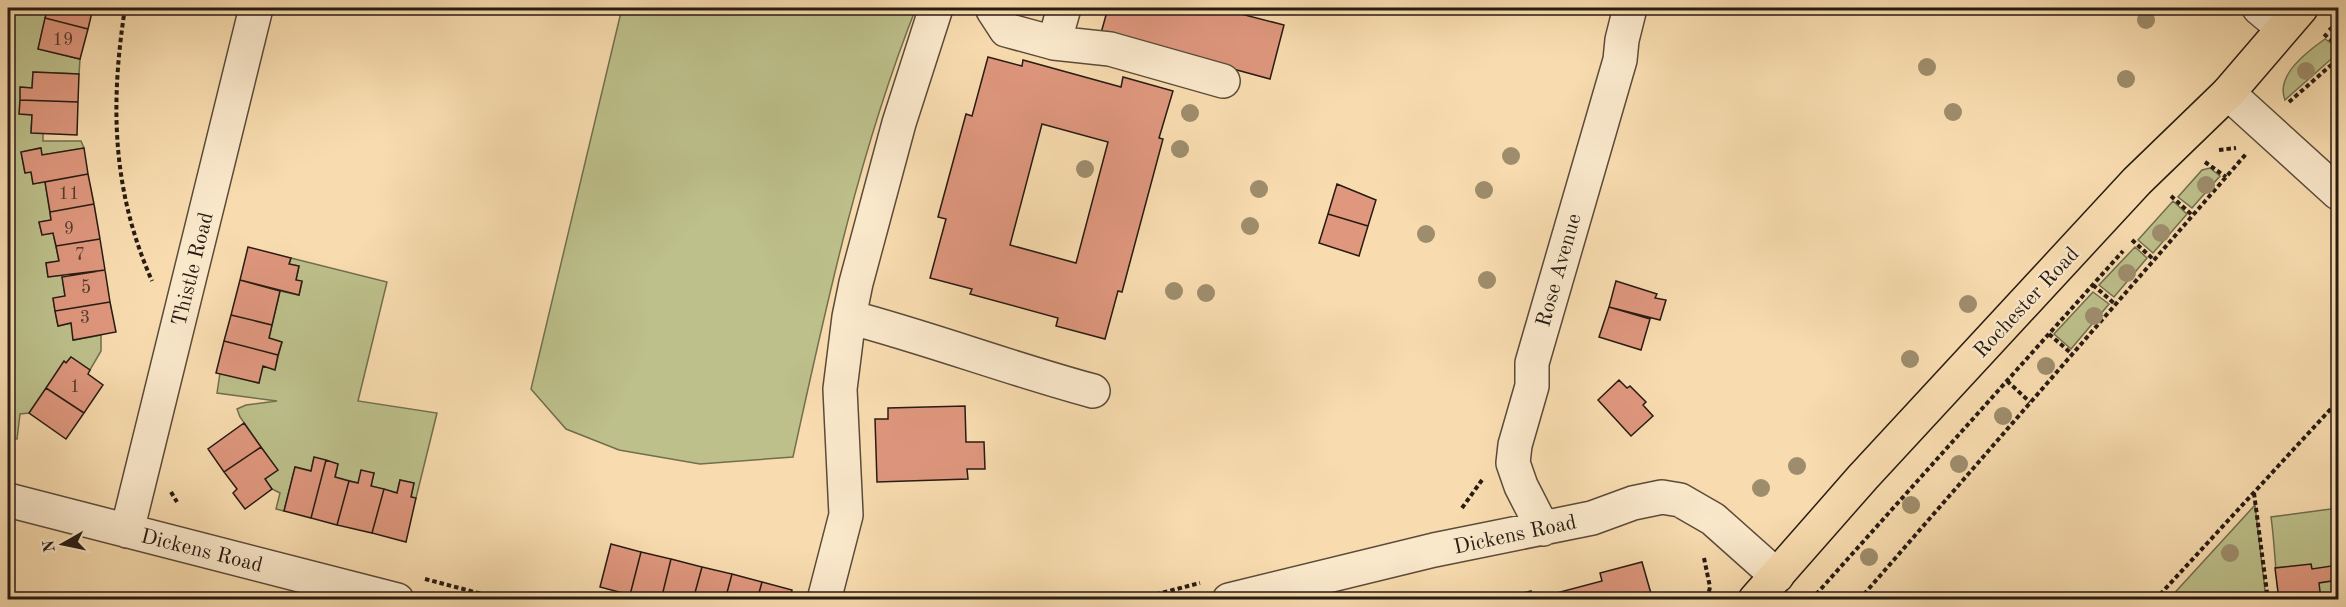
<svg xmlns="http://www.w3.org/2000/svg" width="2346" height="607" viewBox="0 0 2346 607" font-family="'Old Standard TT',serif">
<rect width="100%" height="100%" fill="#f8dcaf"/>
<filter id="stains"><feTurbulence type="fractalNoise" baseFrequency=".00333" numOctaves="4"/><feColorMatrix values="0 0 0 0 .2 0 0 0 0 .09 0 0 0 0 .02 0 0 0 .5 -.17"/></filter>
<radialGradient id="worn" r=".72"><stop offset=".6" stop-color="#630" stop-opacity="0"/><stop offset="1" stop-color="#630" stop-opacity=".3"/></radialGradient>
<path fill="#bdc08b" stroke="#726e4e" stroke-width="1.5" d="M8 8H48L38 49 80 59 79 74 33 72 32 88 21 87 32 115 31 132 43 133V141H81L84 148 42 155 40 148 21 152 25 173 31 172 33 184 45 182 51 220 39 222 42 235 53 233 59 261 46 263 48 277 62 275 65 296 53 299 58 326 71 323 74 340 101 335V351L90 370 71 357 66 363 64 362 29 413 20 414 17 439 8 436Z
M622 8H916C859 152 826 306 793 457L700 464 619 450 566 429 531 389Z
M2325 39 2338 48V53L2285 100C2275 75 2308 51 2325 39Z
M2210 168 2220 176 2192 208 2178 197 2202 170Z
M2173 201 2187 214 2153 253 2138 240Z
M2135 247 2147 258 2114 297 2099 285Z
M291 258 387 282 358 401 437 413 416 498 411 497 414 483 400 480 397 493 371 486 374 473 358 483 335 477 338 464 314 458 311 471 295 467 284 511 276 509 280 493 272 489 265 479 277 470 240 417 237 409 246 405 277 401 217 393 220 373 258 383 263 366 275 369 282 342 269 338 280 291 299 295 302 282 296 280 299 266 289 264Z
M2093 292 2109 304 2071 349 2054 334Z
M2255 505 2266 599H2169Z
M2338 508V599H2279C2275 571 2275 545 2271 517Z"/>
<path fill="#df977e" stroke="#271b12" stroke-width="1.5" fill-rule="evenodd" d="M48 8H93L88 29 45 18Z
M1108 8H1218L1284 25 1270 79 1101 33Z
M45 18 88 29 80 59 38 49Z
M988 57 1022 66 1023 60 1121 87 1123 77 1173 91 1159 138 1163 139 1122 292 1118 291 1105 339 1056 326 1058 318 970 294 972 289 930 278 946 219 938 217 966 114 972 116ZM1042 124 1108 142 1076 263 1010 245Z
M33 72 79 74 78 102 20 100V87L32 88Z
M20 100 78 102 77 135 31 133 32 115 19 114Z
M41 148 42 155 84 148 88 174 33 184 31 172 25 173 21 152Z
M88 174 94 204 50 212 45 182Z
M1337 184 1376 200 1368 226 1328 214Z
M94 204 100 239 56 246 53 233 42 235 39 222 51 220 50 212Z
M1328 214 1368 226 1359 256 1319 243Z
M100 239 105 270 48 277 46 263 59 261 56 246Z
M248 247 291 258 289 264 299 266 296 280 302 281 299 295 240 280Z
M105 270 110 302 55 311 53 298 65 296 62 277Z
M240 280 280 291 272 325 231 315Z
M1616 281 1657 294 1655 298 1666 300 1660 320 1609 307Z
M110 302 116 332 73 340 71 323 58 326 55 311Z
M1609 307 1650 319 1641 350 1599 337Z
M231 315 272 325 269 338 282 342 278 355 224 341Z
M224 341 278 355 275 370 263 366 259 383 216 373Z
M71 357 90 370 88 374 103 385 84 413 46 388 64 361 66 363Z
M1619 380 1627 388 1630 386 1646 402 1643 405 1653 416 1631 436 1598 400Z
M46 388 84 413 66 439 29 413Z
M965 406 966 442H984L985 469H967L968 479 877 482 875 419H888V408Z
M244 423 261 447 224 472 208 449Z
M261 447 278 470 265 479 272 489 245 509 233 493 237 489 224 472Z
M314 457 326 460 311 518 284 511 295 467 311 471Z
M326 460 338 464 335 477 349 481 337 525 311 518Z
M361 470 374 473 371 486 384 489 372 533 337 525 349 481 358 483Z
M400 480 414 483 411 497 416 498 406 542 372 533 384 489 397 493Z
M611 544 641 552 630 595 600 587Z
M641 552 671 559 661 600 630 595Z
M671 559 702 567 693 600H661Z
M1642 562 1652 597 1661 595 1662 600H1546L1545 596 1602 581 1600 573Z
M2311 564 2312 569 2338 565V580L2319 583 2321 600H2279L2275 568Z
M702 567 732 574 725 600H693Z
M732 574 762 582 757 600H725Z
M762 582 792 590 790 600H757Z
M1531 591 1533 600H1507V597Z"/>
<g fill="none" stroke-linecap="round" stroke-linejoin="round">
<defs>
<path id="minor" d="M936 8 899 123 856 283 849 317C932 339 1011 369 1093 391
M2259 8 2283 28
M993 10 1006 30 1054 43 1064 8
M1054 43 1110 49 1223 81
M2228 93 2338 193
M8 500 397 600
M1543 529 1521 486 1513 463 1515 445 1532 386V363L1620 60 1622 40 1630 8
M127 531 256 8
M824 600 846 515 840 389 849 317
M1229 600 1434 550 1592 518 1633 503 1662 497 1680 500 1713 519 1777 576"/>
<path id="major" d="M1755 600 1863 477 2137 181 2228 93 2301 8"/>
</defs>
<use href="#minor" stroke="#5b4b39" stroke-width="36"/>
<use href="#major" stroke="#271b12" stroke-width="36"/>
<path stroke="#271b12" stroke-width="4" stroke-dasharray="4.5 3" stroke-linecap="butt" d="M125 8C110 105 112 190 152 281
M2329 30 2338 23
M2324 34 2338 46
M2289 102 2338 59
M2219 150 2236 148
M2205 162 2226 177
M2171 196 2192 215
M2132 240 2153 259
M2093 285 2115 304
M2049 334 2072 354
M2007 381 2030 402
M171 492 177 502
M2254 493 2268 600
M1462 508 1482 480
M1704 558 1710 587 1707 600
M425 579 505 600
M1134 600 1200 583
M1811 600 2123 251
M1859 600 2246 154
M2155 600 2338 401"/>
<use href="#minor" stroke="#fae8cb" stroke-width="33"/>
<use href="#major" stroke="#f8dcaf" stroke-width="33"/>
</g>
<g fill="#9e8d6c">
<circle cx="2146" cy="20" r="9"/>
<circle cx="1927" cy="67" r="9"/>
<circle cx="2306" cy="71" r="9"/>
<circle cx="2126" cy="79" r="9"/>
<circle cx="1953" cy="112" r="9"/>
<circle cx="1190" cy="113" r="9"/>
<circle cx="1180" cy="149" r="9"/>
<circle cx="1511" cy="156" r="9"/>
<circle cx="1085" cy="169" r="9"/>
<circle cx="2206" cy="185" r="9"/>
<circle cx="1259" cy="189" r="9"/>
<circle cx="1484" cy="190" r="9"/>
<circle cx="1250" cy="226" r="9"/>
<circle cx="2161" cy="233" r="9"/>
<circle cx="1426" cy="234" r="9"/>
<circle cx="2127" cy="273" r="9"/>
<circle cx="1487" cy="280" r="9"/>
<circle cx="1174" cy="291" r="9"/>
<circle cx="1206" cy="293" r="9"/>
<circle cx="1968" cy="304" r="9"/>
<circle cx="2094" cy="316" r="9"/>
<circle cx="1910" cy="359" r="9"/>
<circle cx="2046" cy="366" r="9"/>
<circle cx="2003" cy="416" r="9"/>
<circle cx="1959" cy="464" r="9"/>
<circle cx="1797" cy="466" r="9"/>
<circle cx="1761" cy="488" r="9"/>
<circle cx="1911" cy="505" r="9"/>
<circle cx="2230" cy="553" r="9"/>
<circle cx="1869" cy="557" r="9"/>
</g>
<g text-anchor="middle" stroke-width="4.5" stroke-linejoin="round" paint-order="stroke">
<g font-size="18" fill="#553a2d">
<text x="63" y="45">19</text>
<text x="69" y="199">11</text>
<text x="69" y="234">9</text>
<text x="80" y="260">7</text>
<text x="86" y="293">5</text>
<text x="85" y="323">3</text>
<text x="75" y="392">1</text>
</g>
<g font-size="21" fill="#271b12" stroke="#fae8cb">
<text transform="translate(192 269) rotate(-76)" y="7">Thistle Road</text>
<text transform="translate(1558 270) rotate(-74)" y="7">Rose Avenue</text>
<text transform="translate(2026 302) rotate(-47)" y="7">Rochester Road</text>
<text transform="translate(1515 534) rotate(-12)" y="7">Dickens Road</text>
<text transform="translate(202 550) rotate(14)" y="7">Dickens Road</text>
</g>
</g>
<rect width="2346" height="607" fill="none" stroke="#f8dcaf" stroke-width="30"/>
<rect x="9" y="9" width="2328" height="589" fill="none" stroke="#271b12" stroke-width="3"/>
<rect x="15" y="15" width="2316" height="577" fill="none" stroke="#271b12" stroke-width="1.5"/>
<g transform="translate(63 544) rotate(261)" stroke="#fae8cb" stroke-width="4.5" paint-order="stroke">
<path d="M0-4.5L10 22L0 15L-10 22Z" fill="#271b12"/>
<text y="-9" font-size="16" font-weight="bold" text-anchor="middle" fill="#271b12">N</text>
</g>
<rect width="100%" height="100%" filter="url(#stains)"/>
<rect width="100%" height="100%" fill="url(#worn)"/>
</svg>
